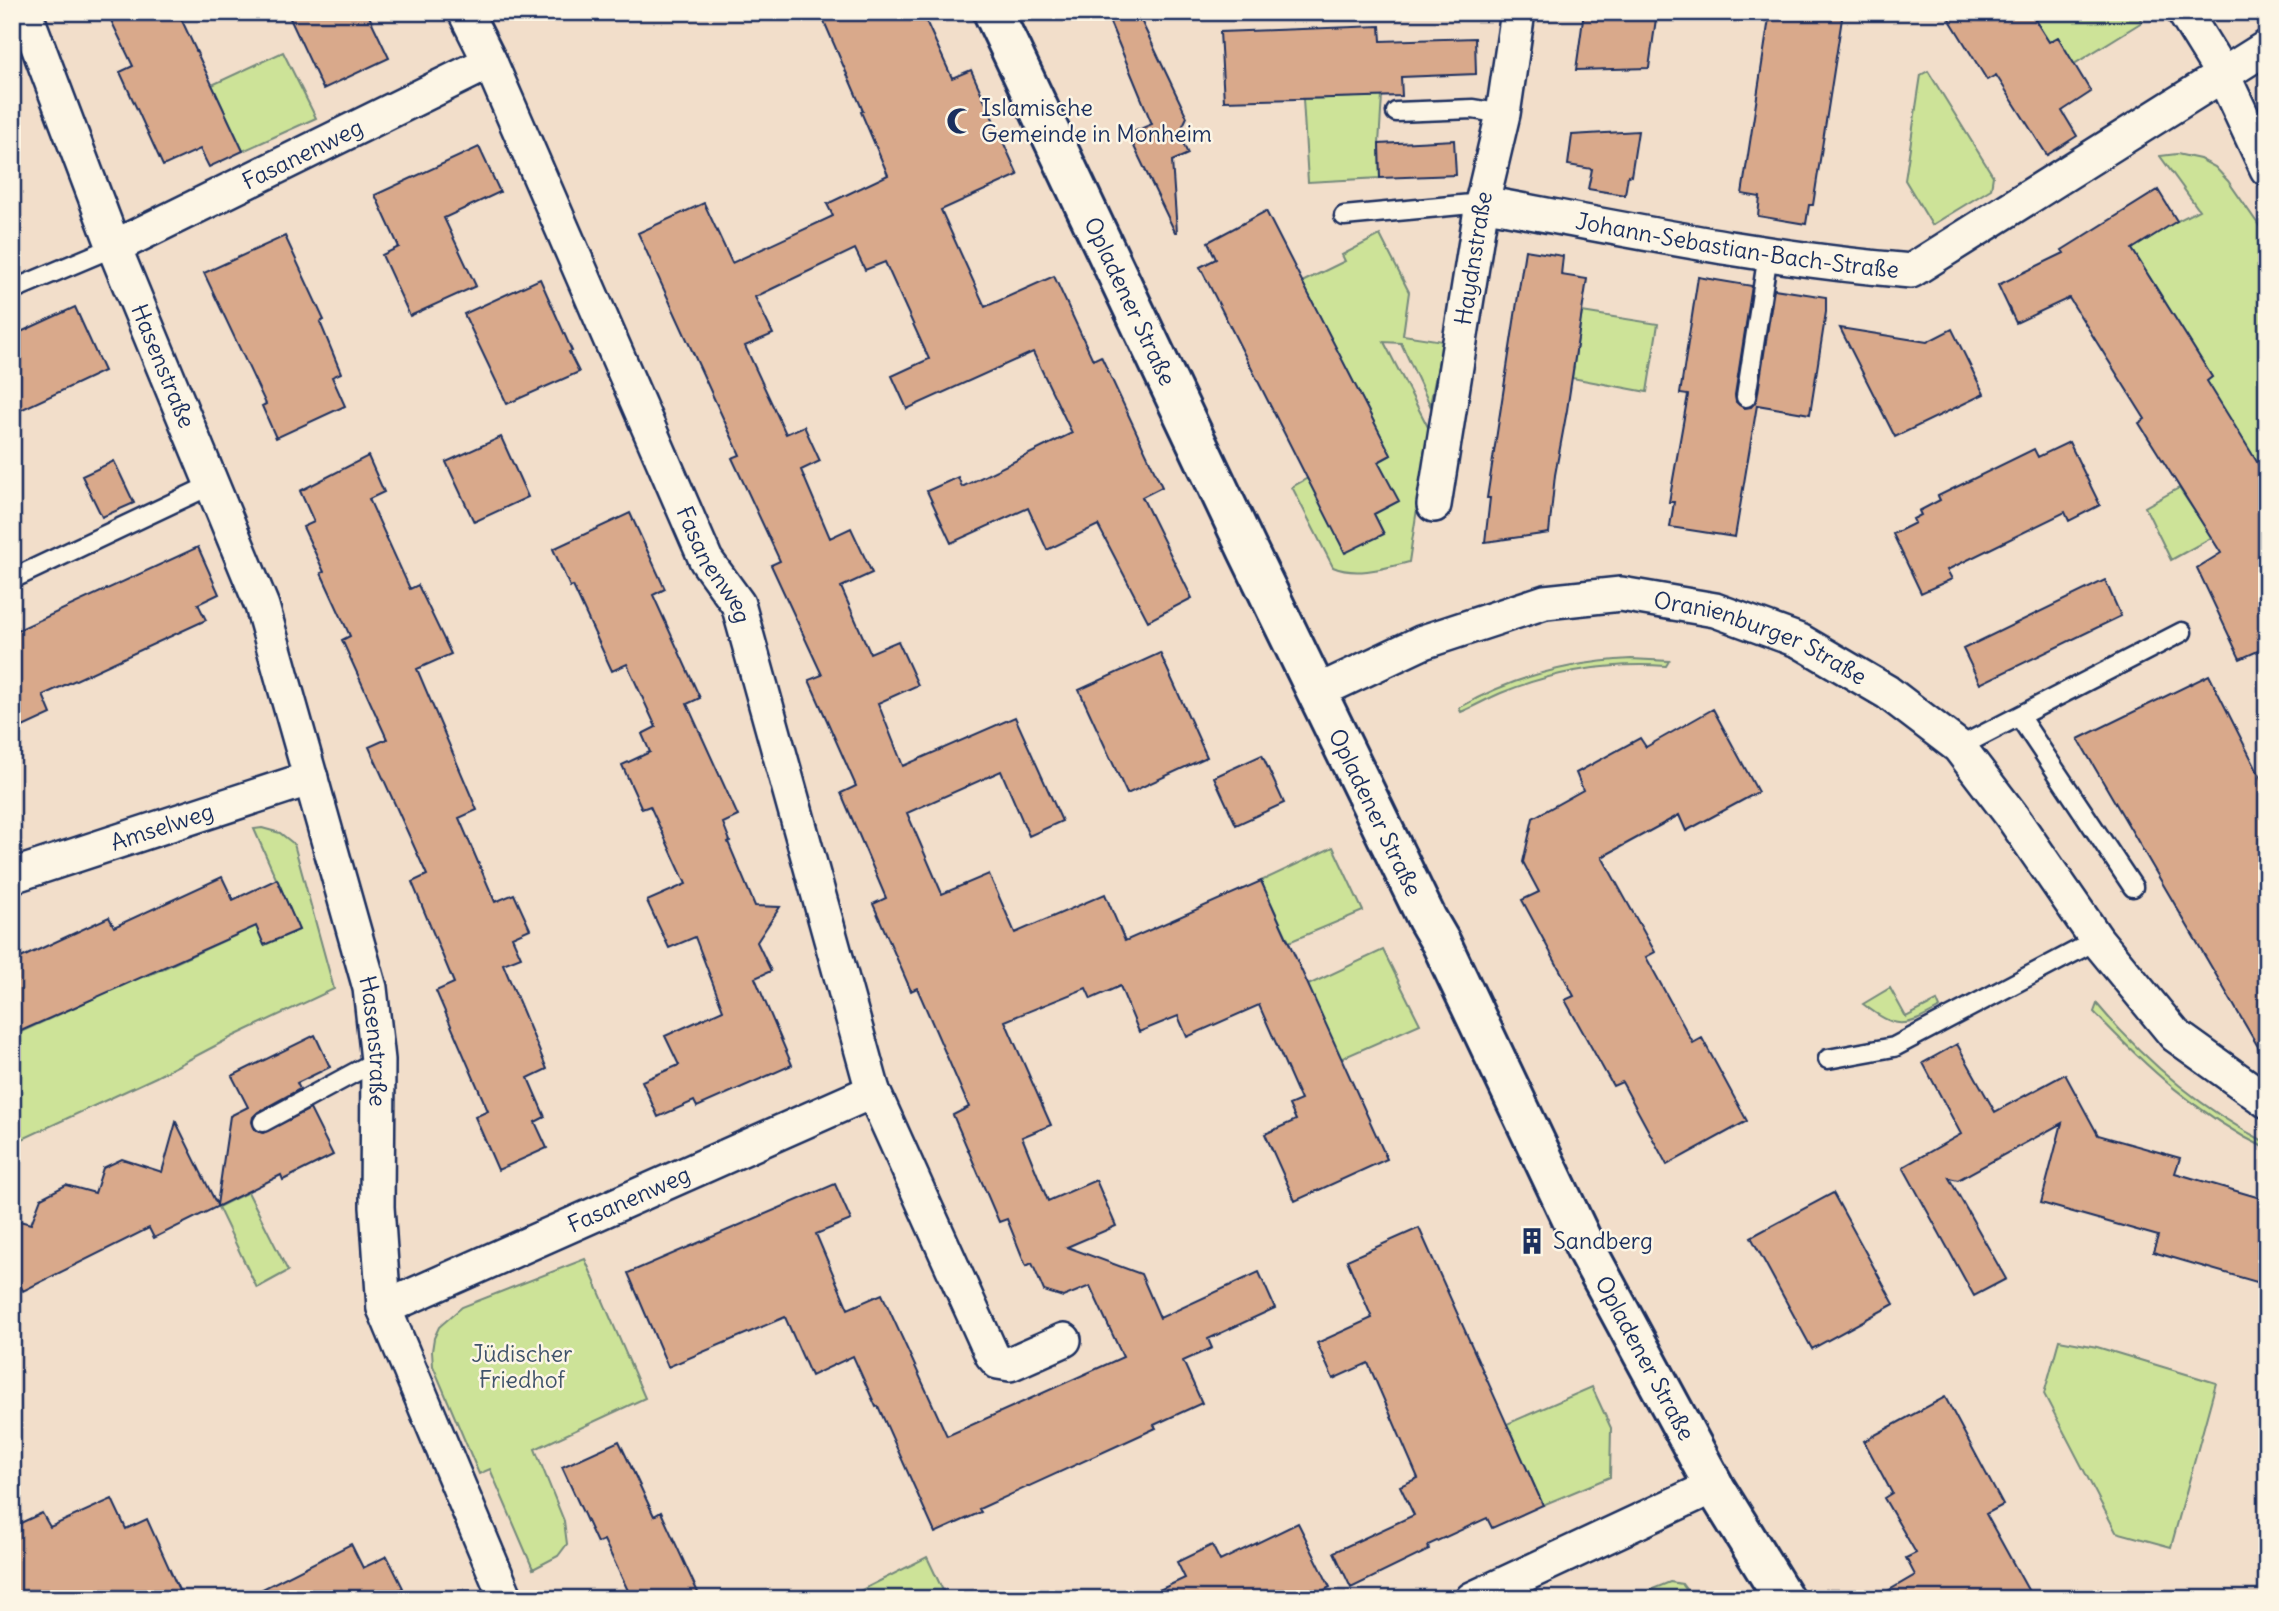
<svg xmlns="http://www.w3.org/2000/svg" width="2279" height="1611" viewBox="0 0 2279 1611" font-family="Delius,sans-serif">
<rect width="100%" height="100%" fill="#f2deca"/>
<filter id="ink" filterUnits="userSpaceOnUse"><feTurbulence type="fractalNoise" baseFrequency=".0143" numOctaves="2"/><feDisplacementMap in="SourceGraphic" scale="14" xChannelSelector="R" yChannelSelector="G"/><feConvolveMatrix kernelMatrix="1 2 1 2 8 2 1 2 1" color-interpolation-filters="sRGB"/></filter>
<g filter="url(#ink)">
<path fill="#cde398" stroke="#74897b" stroke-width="2" d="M2030 12H2136L2142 22 2074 64 2058 37 2049 42Z
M283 52 316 118 243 151 212 85Z
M1928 71 1993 176 1991 189 1932 225 1905 180 1921 75Z
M1382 96 1379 144 1380 178 1308 182 1303 99Z
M2177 154 2200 159 2215 167 2228 181 2267 237V507L2171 560 2145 507 2179 488 2200 519 2206 381 2212 377 2132 249 2177 221 2199 210 2160 156Z
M1380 235 1409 292 1403 335 1443 341 1430 405 1401 343 1384 342 1429 429 1409 562C1385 568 1356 577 1333 567L1292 487 1308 478 1384 534 1374 514 1398 501 1378 462 1391 455 1302 282 1345 261 1342 255Z
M1582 312 1658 324 1647 392 1572 378Z
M1631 659 1669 661 1666 666C1608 662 1555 671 1501 693 1487 699 1475 706 1461 712L1459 708C1512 677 1571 662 1631 659Z
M262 828 280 833 294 844 334 989 234 1036 156 1077 12 1144V1036L95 998 132 950 145 977 256 926 265 945 299 930 254 829Z
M1333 847 1363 911 1289 942 1261 881Z
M1383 950 1420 1024 1336 1061 1308 985Z
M1890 988 1906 1017 1937 1001 1940 1008C1904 1028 1897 1030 1863 1004Z
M2097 1004C2145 1061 2201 1109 2267 1143V1149C2199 1116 2145 1066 2094 1012Z
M248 1192 288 1271 257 1288 218 1207Z
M585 1259 645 1398 535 1449 564 1521 567 1544 558 1556 533 1569 490 1469 479 1474 433 1366 432 1351 434 1338 439 1327 462 1307Z
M2059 1340 2097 1347 2216 1383 2171 1547 2116 1532 2044 1394Z
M1592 1387 1611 1428 1610 1477 1543 1505 1507 1424Z
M927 1557 947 1599H844Z
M1670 1582 1682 1584 1693 1599H1628Z"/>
<path fill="#d9a98b" stroke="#1b2f5e" stroke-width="2" d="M107 12H178L243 151 209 167 200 149 163 166 120 72 133 66Z
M287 12H367L389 58 323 89Z
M820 12H922L952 78 971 70 1018 175 941 210 985 307 1054 276 1093 360 1101 356 1162 487 1142 497 1192 598 1148 621 1098 525 1047 550 1028 508 951 543 927 491 958 477 962 487 1072 433 1033 352 907 409 892 376 929 359 885 262 865 270 855 249 755 297 773 334 745 346 786 434 804 426 820 461 801 470 830 538 851 528 872 573 841 587 870 653 898 641 918 685 878 703 903 766 1015 717 1062 821 1029 836 1001 771 907 813 942 894 989 874 1015 933 1105 894 1125 941 1261 881 1387 1159 1295 1201 1265 1134 1296 1120 1289 1105 1301 1100 1259 1005 1187 1037 1178 1016 1139 1032 1120 986 1091 999 1086 988 1005 1021 1051 1125 1022 1137 1048 1201 1096 1180 1116 1226 1067 1247 1141 1274 1160 1318 1259 1272 1275 1308 1208 1339 1212 1348 1183 1361 1202 1403 1154 1425 1156 1428 979 1509 981 1512 935 1533 878 1406 876 1407 853 1356 811 1376 785 1317 668 1367 628 1273 835 1184 851 1220 816 1234 848 1309 882 1294 947 1436 1123 1357 1090 1286 1063 1297 1044 1291 1032 1263 1026 1266 1007 1219 999 1222 953 1115 969 1107 917 988 911 991 873 904 886 898 841 793 856 786 809 680 822 675 771 565 780 561 732 458 740 455 638 233 704 203 732 263 833 216 827 204 888 175 861 112 863 111Z
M1137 12 1187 117 1179 134 1188 154 1172 161 1177 232H1175L1128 134 1152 124 1106 13Z
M1584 12H1657L1649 68 1576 70Z
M1770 12H1843L1813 205H1809L1806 224 1758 216 1760 197 1742 194Z
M1945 12H2030L2049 42 2058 37 2091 92 2062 111 2077 136 2047 155 1996 75 1987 80Z
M1380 26 1381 41 1475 38 1476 74 1401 77 1402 96 1224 101 1220 32Z
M1638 131 1631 176 1628 175 1625 195 1588 189 1592 169 1568 165 1572 135Z
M1454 140 1456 175 1380 178 1379 144Z
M479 147 500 192 444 218 476 286 410 316 382 255 399 247 375 195Z
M2158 190 2177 221 2132 249 2212 377 2207 381 2267 478V647L2240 659 2197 568 2221 553 2139 423 2145 419 2069 298 2016 323 1998 285 2064 253 2062 250Z
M1266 211 1391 455 1378 462 1399 501 1374 514 1384 534 1345 553 1200 267 1216 259 1208 242Z
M285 236 324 320 320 322 341 373 332 377 345 406 276 438 262 406 266 404 204 273Z
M1525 250 1563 256 1561 275 1587 279 1567 410 1555 475 1549 533 1485 542 1490 498H1487Z
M1698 277 1752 286 1735 395 1736 402 1744 408 1751 407 1757 399 1774 289 1826 297V312L1810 414 1757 405 1735 537 1670 527 1674 502H1669L1688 395 1680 394Z
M540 279 572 351 569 352 579 372 507 404 464 314Z
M75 307 104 371 12 414V336Z
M1840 328 1927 342 1952 329 1984 394 1895 437Z
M501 437 528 497 474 522 446 462Z
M2069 442 2100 505 2069 521 2065 512 1947 570 1952 579 1921 593 1893 534 1915 523 1913 519 1921 515 1919 511 1940 500 1938 496 2034 449 2038 457Z
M368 456 384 492 369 499 410 589 418 585 451 654 417 669 477 810 459 818 495 902 514 894 530 929 512 937 521 957 503 964 547 1069 528 1078 545 1117 535 1122 547 1148 498 1170 475 1117 488 1111 436 991 454 983 412 882 427 875 369 747 387 739 342 640 350 636 321 573 324 572 303 527 314 522 300 491Z
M114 461 134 503 102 517 82 476Z
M630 513 665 589 653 595 700 698 687 704 738 816 723 823 730 841 728 842 755 906 780 907 757 942 771 971 755 978 792 1065 697 1107 694 1101 658 1117 642 1081 679 1065 665 1036 723 1010 695 937 669 948 647 901 686 884 650 806 642 809 622 765 650 752 642 734 656 727 627 664 612 671 573 586 570 587 553 549Z
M198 547 219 594 198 604 206 620 43 695 51 714 12 732V627L14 632Z
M2105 580 2121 616 1980 684 1963 649Z
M1160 653 1207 757 1127 794 1079 690Z
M2209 675 2267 790V1062L2078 739Z
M1713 709 1758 792 1686 831 1679 815 1602 857 1655 952 1646 957 1693 1043 1702 1038 1747 1121 1667 1165 1622 1082 1613 1086 1565 1000 1574 996 1522 900 1539 892 1523 862 1533 818 1583 790 1576 773 1640 738 1646 747Z
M1262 755 1284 803 1236 825 1214 777Z
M222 877 233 900 277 879 299 930 264 945 256 926 12 1035V962L109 917 114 927Z
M315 1035 330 1067 297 1083 300 1089 258 1112 253 1117 252 1122 256 1131 263 1133 310 1109 333 1155 283 1180 281 1175 154 1238 149 1228 23 1291 12 1268V1219L31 1224 41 1198 66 1185 95 1193 103 1168 122 1159 162 1172 176 1122 217 1205 230 1116 248 1107 232 1076Z
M1957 1044 1995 1112 2065 1074 2098 1135 2180 1158 2175 1173 2267 1200V1285L2153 1252 2158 1236 2041 1203 2062 1123 1958 1180 1949 1178 2006 1279 1974 1296 1903 1167 1961 1134 1923 1063Z
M1833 1193 1894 1304 1812 1349 1751 1237Z
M1419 1228 1543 1505 1492 1528 1487 1518 1428 1545 1429 1550 1351 1588 1334 1552 1414 1515 1400 1486 1418 1478 1368 1363 1333 1379 1317 1343 1372 1318 1347 1260Z
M1945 1397 2003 1505 1986 1514 2033 1599H1874L1915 1575 1906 1558 1916 1553 1884 1498 1892 1493 1864 1441Z
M619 1441 654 1516 661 1512 701 1599H632L604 1540 597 1543 562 1467Z
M112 1499 126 1529 147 1519 183 1599H12V1527L42 1513 50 1527Z
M1298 1523 1330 1587 1308 1599H1140L1185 1578 1177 1562 1212 1545 1220 1561Z
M351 1544 363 1568 387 1556 403 1588 380 1599H243Z"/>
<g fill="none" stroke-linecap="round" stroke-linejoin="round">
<defs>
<path id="lane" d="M1396 112 1473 109 1503 114
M1344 216 1482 203
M12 290 114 247
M1746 397 1768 254
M12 579 211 485
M2019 716 2133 887
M1959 747 2182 632
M1828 1059 1894 1047 2097 940
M263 1122 378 1060"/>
<g id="street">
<path id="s1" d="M25 12 114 247 262 606 370 988 378 1060 377 1207 384 1308 506 1599"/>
<path id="s2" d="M465 12 490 62 706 560 738 604 873 1091 992 1355 998 1362 1010 1364 1064 1340"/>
<path d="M2184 12 2223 75 2267 169"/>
<path id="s3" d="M1482 203C1624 229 1766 259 1911 271L2267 47"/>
<path id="s4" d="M114 247 490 62"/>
<path id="s5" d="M1434 505 1482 203 1503 114 1518 12"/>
<path id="s6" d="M1317 692 1423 642 1545 602 1621 594 1715 610 1800 641 1887 692 1959 747 2011 815 2097 940 2175 1035 2267 1101"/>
<path id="s7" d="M12 876 311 778"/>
<path id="s8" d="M384 1308 873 1091"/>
<path d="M1472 1599 1714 1486"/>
</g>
<g id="secondary">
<path id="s9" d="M993 12 1248 551 1427 919 1441 943 1586 1249 1714 1486 1784 1599"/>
</g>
</defs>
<use href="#lane" stroke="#1b2f5e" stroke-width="23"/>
<use href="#street" stroke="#1b2f5e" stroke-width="38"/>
<use href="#secondary" stroke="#1b2f5e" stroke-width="44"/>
<use href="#lane" stroke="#fcf5e5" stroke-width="18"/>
<use href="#street" stroke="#fcf5e5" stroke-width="33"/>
<use href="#secondary" stroke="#fcf5e5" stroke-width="38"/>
</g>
</g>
<defs>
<symbol id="mosque-bare" viewBox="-9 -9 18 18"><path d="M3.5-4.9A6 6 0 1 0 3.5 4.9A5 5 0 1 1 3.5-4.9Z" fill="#1b2f5e" stroke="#fcf5e5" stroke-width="2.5" paint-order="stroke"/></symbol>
<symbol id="building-bare" viewBox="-9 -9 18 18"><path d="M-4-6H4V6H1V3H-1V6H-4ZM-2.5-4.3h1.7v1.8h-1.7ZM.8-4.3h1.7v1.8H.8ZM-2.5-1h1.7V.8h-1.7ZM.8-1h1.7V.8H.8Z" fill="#1b2f5e" stroke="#fcf5e5" stroke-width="2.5" paint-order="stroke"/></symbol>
</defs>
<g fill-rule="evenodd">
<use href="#mosque-bare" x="941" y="102" width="38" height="38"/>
<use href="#building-bare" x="1513" y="1222" width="38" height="38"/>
</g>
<g text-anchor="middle" stroke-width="5" stroke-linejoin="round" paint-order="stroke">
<g font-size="23" fill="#1b2f5e" stroke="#fcf5e5" text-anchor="start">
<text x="981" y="116">Islamische<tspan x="981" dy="26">Gemeinde in Monheim</tspan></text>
<text x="1553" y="1249">Sandberg</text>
</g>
<g font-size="23" fill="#1b2f5e" stroke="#fcf5e5">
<text dy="8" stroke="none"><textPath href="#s4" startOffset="210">Fasanenweg</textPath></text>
<text dy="8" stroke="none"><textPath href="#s3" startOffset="259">Johann-Sebastian-Bach-Straße</textPath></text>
<text dy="8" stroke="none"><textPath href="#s5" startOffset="250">Haydnstraße</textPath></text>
<text dy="8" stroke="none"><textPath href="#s9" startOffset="320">Opladener Straße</textPath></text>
<text dy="8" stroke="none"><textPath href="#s1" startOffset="380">Hasenstraße</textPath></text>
<text dy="8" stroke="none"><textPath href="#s2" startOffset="607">Fasanenweg</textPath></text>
<text dy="8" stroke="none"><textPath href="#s6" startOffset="469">Oranienburger Straße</textPath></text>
<text dy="8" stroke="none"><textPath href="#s9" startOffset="887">Opladener Straße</textPath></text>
<text dy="8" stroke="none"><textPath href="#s7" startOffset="158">Amselweg</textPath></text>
<text dy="8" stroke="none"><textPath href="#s1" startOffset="1090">Hasenstraße</textPath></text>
<text dy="8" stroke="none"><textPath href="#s8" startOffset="268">Fasanenweg</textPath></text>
<text dy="8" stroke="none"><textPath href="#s9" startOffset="1496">Opladener Straße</textPath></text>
</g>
<g font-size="23" fill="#3f536a" stroke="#fcf5e5">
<text x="522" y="1362">Jüdischer<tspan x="522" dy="26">Friedhof</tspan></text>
</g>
</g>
<rect width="2279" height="1611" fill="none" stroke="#fcf5e5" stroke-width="42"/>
<rect x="21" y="21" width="2237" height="1569" fill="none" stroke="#1b2f5e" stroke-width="2.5" filter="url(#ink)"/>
</svg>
